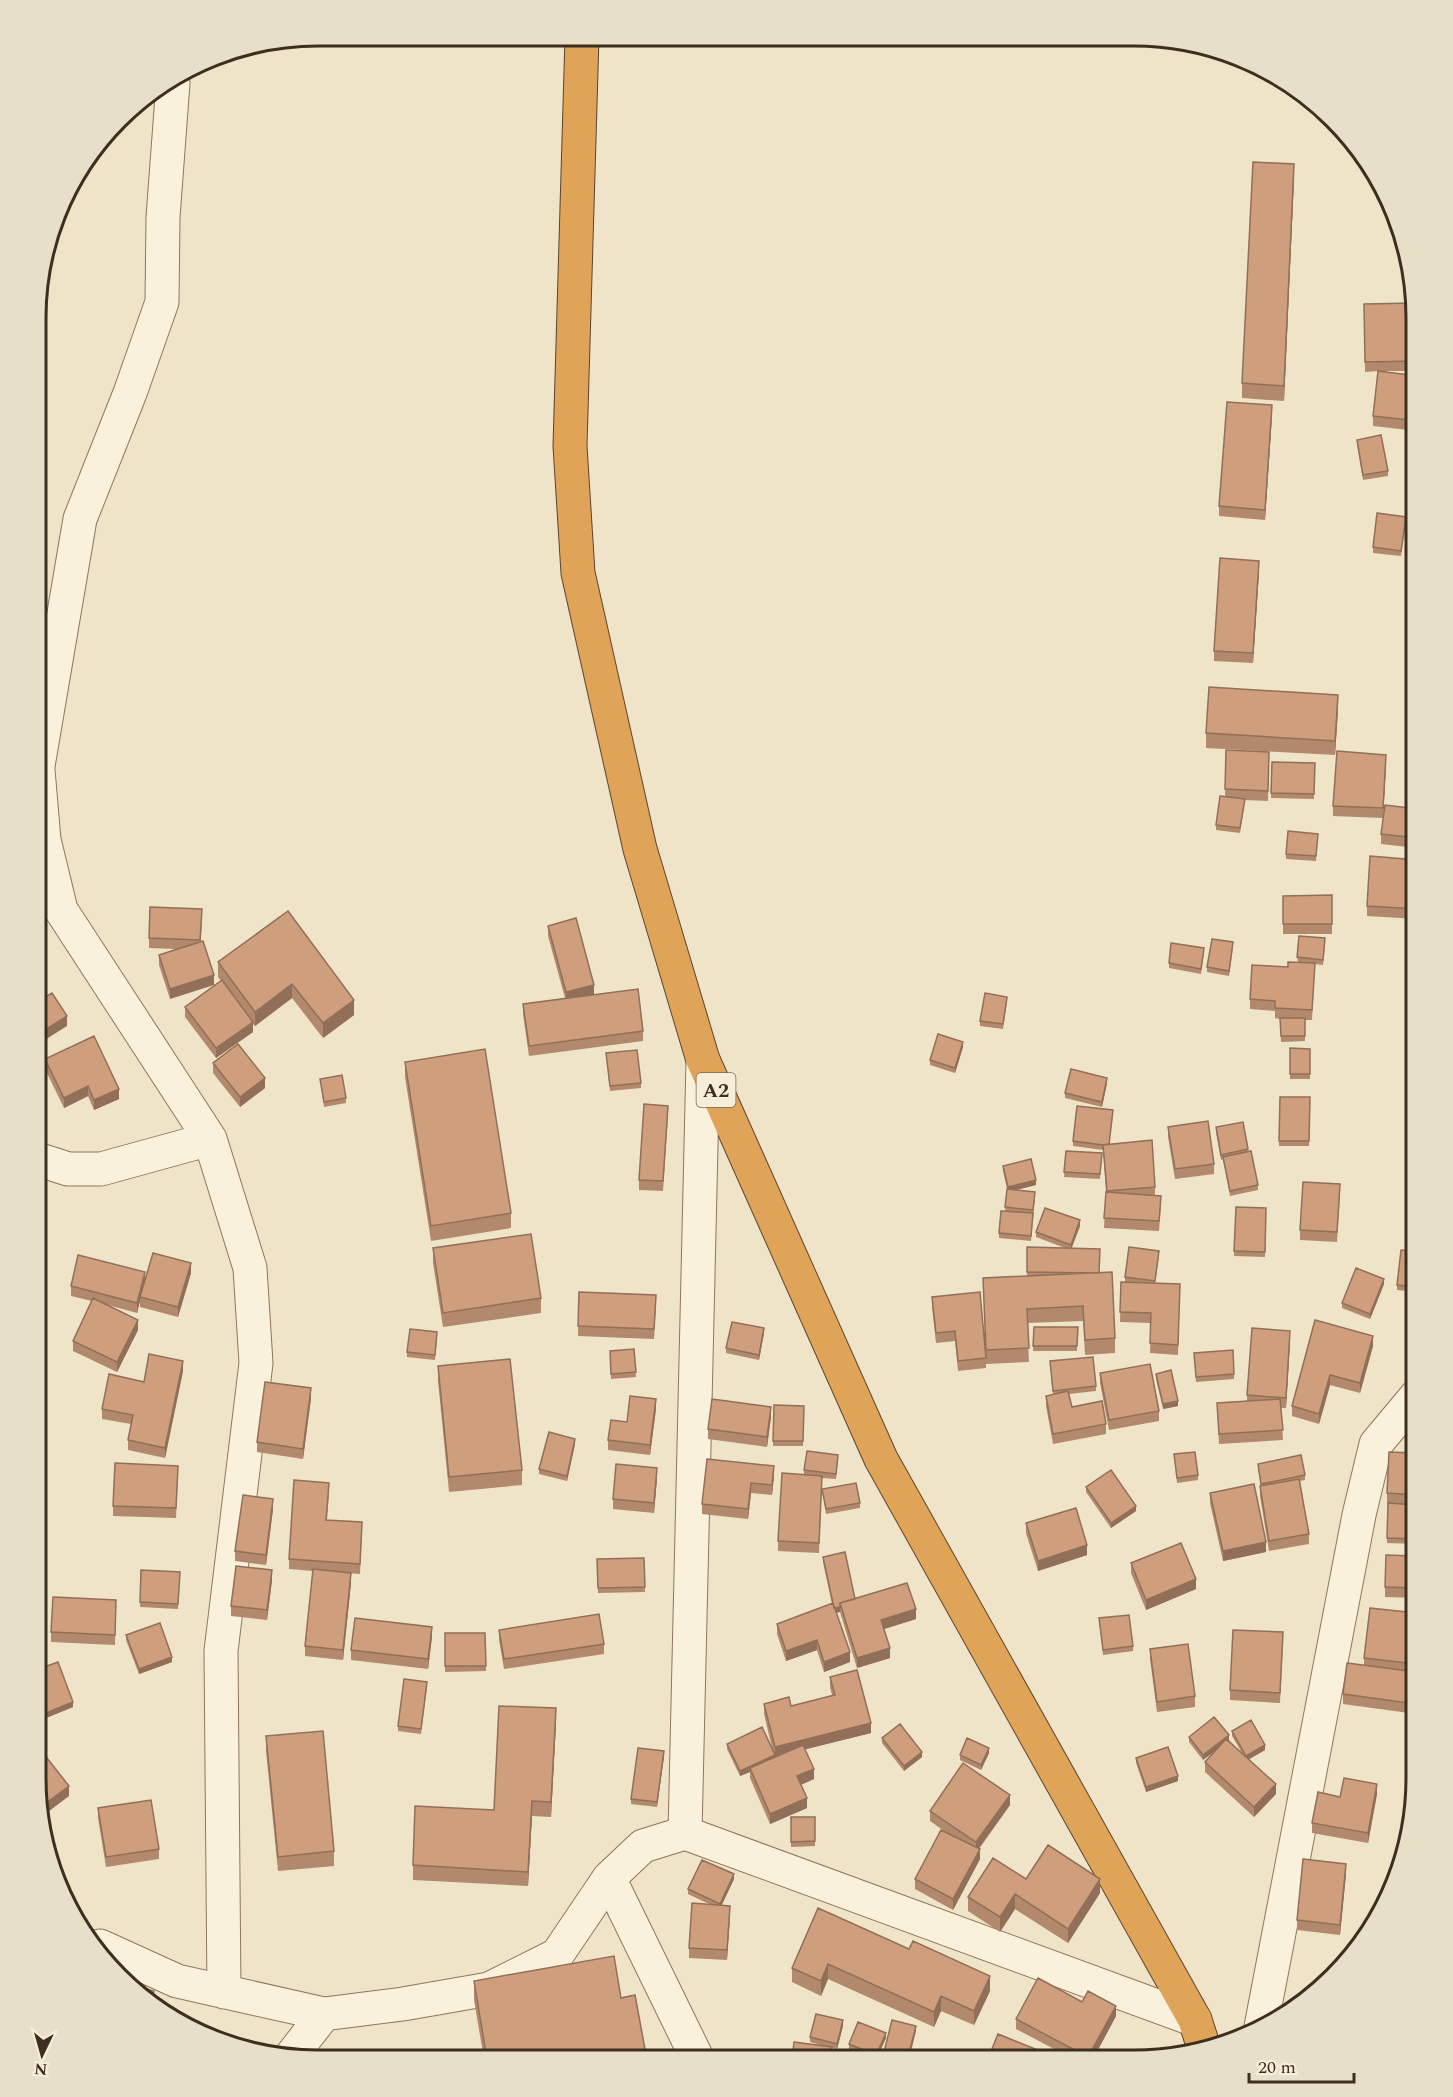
<svg xmlns="http://www.w3.org/2000/svg" width="1453" height="2097" viewBox="0 0 1453 2097" font-family="Spectral,serif">
<rect width="100%" height="100%" fill="#f0e4c8"/>
<g fill="none" stroke-linecap="round" stroke-linejoin="round">
<defs>
<path id="street" d="M38 766 80 519 130 393 162 302 163 217 173 83
M38 770 44 840 61 910 210 1139 250 1268 256 1363 221 1651 224 1992
M37 1159 68 1169H101L210 1139
M685 1833 1195 2020
M609 1878 698 2060
M100 1946 177 1981 324 2014
M1260 2032 1359 1515 1376 1444 1417 1395
M289 2059 324 2014 403 2004 489 1989 557 1955 609 1878 643 1846 685 1833 703 1060"/>
<path id="highway" d="M582 37 570 446 578 573 640 849 703 1060 881 1459 1195 2020 1203 2045"/>
</defs>
<use href="#street" stroke="#8d765c" stroke-width="35"/>
<use href="#highway" stroke="#5b4430" stroke-width="35"/>
<use href="#street" stroke="#faf1dc" stroke-width="33"/>
<use href="#highway" stroke="#e0a458" stroke-width="33"/>
</g>
<path fill="#b2896c" d="M1294 178 1284 401 1242 398V383Z
M1364 304 1417 318V371H1382L1417 376V431L1373 426V416L1378 371 1365 372Z
M1272 415 1265 520 1219 516V506Z
M1357 440 1388 471V476L1363 480 1357 445Z
M1417 508V556L1408 555V545Z
M1406 522 1401 556 1373 553V547Z
M1259 571 1253 663 1214 661V651Z
M1338 710 1335 755 1206 748V733Z
M1226 750 1269 752 1268 801 1245 800 1240 833 1216 830V825L1225 797Z
M1272 762 1315 763 1314 799 1271 798Z
M1386 765 1383 818 1333 816V806Z
M1417 809V848L1381 844V834Z
M1318 834 1316 861 1286 859V854Z
M1417 860V919L1367 916V906Z
M1332 895V934H1283V896Z
M288 911 354 1015 323 1038 292 998 255 1026 253 1024V1032L216 1058 185 1017V1007L221 981 218 977V962Z
M202 919 201 941 170 999 159 965V955L175 949 149 948V938Z
M548 926 594 994 643 1031V1041L529 1056 523 1014V1004L565 998 548 936Z
M1325 943 1323 965 1315 964 1312 1020H1305V1041L1281 1042 1280 1019 1275 1018V1011L1250 1009V999L1288 967 1298 962 1297 957Z
M1233 948 1229 976 1207 972V967Z
M1204 953 1201 974 1169 968V963Z
M1007 1002 1003 1029 980 1026V1021Z
M963 1047 955 1073 930 1065V1060Z
M1290 1048 1310 1049V1079H1290Z
M606 1053 641 1083V1088L610 1091Z
M45 1059 119 1099 94 1110 88 1096 64 1108 45 1069Z
M405 1062 511 1213V1228L431 1241 405 1077Z
M213 1063 265 1088 240 1107 213 1073Z
M320 1079 346 1098V1103L324 1107Z
M1107 1083 1102 1107 1065 1098V1093Z
M1280 1097H1310L1309 1146H1279Z
M1113 1115 1109 1144 1155 1187V1196L1161 1206 1159 1231 1104 1228 1106 1192 1103 1150 1073 1146V1141Z
M668 1116 663 1191 639 1190V1180Z
M1168 1127 1214 1164V1174L1175 1179 1168 1137Z
M1216 1127 1248 1149 1258 1185V1190L1230 1196 1223 1159 1221 1160 1216 1132Z
M1066 1151 1102 1153 1100 1179 1064 1177Z
M1003 1166 1036 1185 1016 1190 1035 1197 1031 1241 999 1238V1233L1005 1211 1007 1189 1003 1171Z
M1340 1194 1337 1242 1300 1240V1230Z
M1236 1207 1266 1208 1265 1257 1234 1256Z
M1080 1226 1071 1248 1099 1273 1115 1338V1353L1085 1355 1083 1321 1027 1323 1029 1362 986 1364V1358V1368L958 1371 955 1341 936 1343 932 1307V1297L986 1358 983 1278 1027 1276V1247L1065 1248 1036 1237V1232Z
M433 1248 541 1298V1313L443 1327 433 1263Z
M1417 1252V1292L1397 1290V1285Z
M1159 1256 1155 1283 1180 1284 1178 1355 1150 1353 1151 1323 1120 1322 1121 1282H1125V1277Z
M191 1273 178 1317 140 1307V1299L137 1313 108 1305 138 1330 117 1372 73 1351V1341L92 1301 71 1296V1286L145 1281Z
M1384 1284 1370 1319 1342 1308V1303Z
M579 1292 656 1305 654 1339 578 1336Z
M1315 1320 1373 1346 1360 1393 1330 1385 1319 1424 1292 1416V1406Z
M1034 1327H1078L1077 1351H1033Z
M764 1333 759 1360 726 1353V1348Z
M437 1337 435 1360 407 1357V1352Z
M1290 1341 1286 1408H1281L1283 1440 1219 1444 1217 1403 1247 1401V1395Z
M634 1349 636 1377 611 1379 610 1351Z
M1194 1353 1234 1374V1379L1196 1382Z
M1050 1361 1096 1386V1391L1069 1394 1072 1407 1106 1424V1434L1053 1444 1046 1406V1396L1053 1394Z
M438 1366 522 1470V1485L449 1492 438 1381Z
M183 1371 165 1458 128 1450V1440L131 1424 102 1419V1409L144 1382Z
M1100 1373 1159 1411V1421L1109 1430 1100 1383Z
M1156 1374 1178 1406 1163 1409 1156 1379Z
M311 1398 303 1459 257 1452V1442Z
M774 1405 804 1406 803 1446H773Z
M656 1409 650 1455 608 1450V1440L627 1422Z
M771 1417 767 1447 708 1439V1429Z
M1417 1423 1416 1505 1387 1503V1493L1415 1453Z
M575 1444 567 1481 539 1474V1469Z
M1174 1454 1198 1475V1480L1177 1483Z
M838 1460 836 1479 822 1478 819 1553 778 1551V1541L804 1475V1470Z
M1258 1464 1305 1475V1480L1300 1481 1309 1534V1544L1269 1551 1260 1496V1486L1261 1485 1258 1469Z
M774 1466V1476L772 1495 751 1493 748 1519 702 1514V1504Z
M178 1476 176 1518 113 1516V1506Z
M657 1478 654 1513 613 1509V1499Z
M1086 1487 1136 1511 1111 1528 1086 1492Z
M822 1489 860 1503V1508L826 1514Z
M329 1493 327 1520 362 1532 360 1574 347 1573 351 1583 343 1660 305 1656V1646L313 1571 289 1569V1559Z
M1210 1493 1266 1552 1223 1561 1210 1503Z
M1388 1503 1416 1505V1544L1387 1543Z
M273 1509 266 1565 235 1561V1551Z
M1026 1523 1087 1555 1038 1571 1026 1533Z
M1416 1556V1598L1385 1597V1587Z
M823 1557 855 1599 916 1619 884 1629 890 1658 857 1668 840 1612 836 1613 850 1662 824 1672 817 1650 786 1661 777 1634V1624L832 1604 823 1562Z
M644 1558 645 1592 598 1593 597 1559Z
M1131 1563 1196 1589 1146 1610 1131 1573Z
M141 1570 180 1572 178 1609 140 1607Z
M272 1580 267 1620 231 1616V1606Z
M116 1600 115 1645 51 1642V1632Z
M1416 1613V1714L1343 1704V1694L1364 1666V1658Z
M1099 1618 1133 1646V1651L1103 1655Z
M499 1630 604 1644V1654L504 1669 499 1640Z
M445 1633H485L486 1671 445 1672Z
M126 1635 172 1662 139 1674 126 1640Z
M432 1637 428 1669 351 1660V1650Z
M1283 1642 1280 1703 1230 1700V1690Z
M1150 1649 1195 1696V1707L1157 1712 1150 1659Z
M36 1670 73 1707 46 1718 36 1692Z
M830 1677 871 1733 805 1749 814 1779 801 1785 807 1808 770 1824 750 1778V1772L740 1776 727 1749V1744L773 1752 764 1714V1704L791 1706 832 1695 830 1687Z
M427 1687 421 1734 398 1731V1726Z
M556 1723 551 1817 532 1816 528 1886 413 1880V1865L494 1810Z
M1232 1731 1265 1750 1249 1759 1276 1794 1254 1817 1205 1772V1762L1214 1752 1203 1760 1189 1742V1737L1229 1740 1242 1753 1232 1736Z
M266 1736 334 1851V1866L278 1871 266 1751Z
M882 1738 922 1757 904 1771 882 1743Z
M989 1753 981 1770 960 1760V1755Z
M664 1756 657 1807 631 1804V1799Z
M1136 1758 1178 1781 1146 1792 1136 1763Z
M1377 1794 1368 1843 1312 1833V1823L1340 1797Z
M1010 1805 979 1849 980 1859 953 1910 915 1889V1879L947 1833 930 1821V1811Z
M98 1808 159 1849V1859L106 1867 98 1818Z
M791 1817H815V1846L791 1847Z
M1346 1874 1340 1935 1297 1930V1920Z
M734 1879 721 1905 730 1916 727 1960 689 1958V1948L709 1904 688 1894V1889Z
M1026 1879 1100 1893 1068 1943 1015 1909 1000 1932 968 1911V1897Z
M818 1908 990 1991 974 2025 941 2011 934 2027 828 1979 821 1996 792 1982V1968Z
M474 1981 621 1998 647 2060 484 2059 474 2000Z
M1116 2016 1092 2061H1077L1016 2029V2019Z
M843 2026 837 2049 832 2048 831 2060H792L824 2046 810 2042V2037Z
M886 2038 876 2060 849 2049V2044Z"/>
<path fill="#916f58" d="M1294 164V178L1284 401V386Z
M1272 405V415L1265 520V510Z
M1259 561V571L1253 663V653Z
M1338 695V710L1335 755V741Z
M1386 755V765L1383 818V808Z
M214 975V985L170 999V989Z
M292 984V998L255 1026V1012Z
M594 985V995L566 1002V992Z
M354 1000V1015L323 1038V1023Z
M67 1016V1026L37 1045V1035Z
M253 1022V1032L216 1058V1048Z
M963 1042V1047L955 1073V1068Z
M265 1078V1088L240 1107V1097Z
M1107 1078V1083L1102 1107V1102Z
M88 1086V1096L64 1108V1098Z
M119 1089V1099L94 1110V1100Z
M1036 1180V1185L1008 1192V1187Z
M1080 1220V1226L1071 1250V1245Z
M191 1263V1273L178 1317V1307Z
M145 1272V1282L137 1313V1303Z
M1384 1279V1284L1370 1319V1314Z
M138 1320V1330L117 1372V1362Z
M764 1328V1333L759 1360V1355Z
M1290 1331V1341L1286 1408V1398Z
M1373 1336V1346L1360 1393V1383Z
M183 1361V1371L165 1458V1448Z
M1330 1375V1385L1319 1424V1414Z
M311 1388V1398L303 1459V1449Z
M656 1399V1409L650 1455V1445Z
M1178 1401V1406L1163 1409V1404Z
M771 1407V1417L767 1447V1437Z
M575 1439V1444L567 1481V1476Z
M774 1466V1476L772 1495V1485Z
M657 1468V1478L654 1513V1503Z
M751 1483V1493L748 1519V1509Z
M273 1499V1509L266 1565V1555Z
M1136 1506V1511L1111 1528V1523Z
M1266 1542V1552L1223 1561V1551Z
M1087 1545V1555L1038 1571V1561Z
M272 1570V1580L267 1620V1610Z
M351 1573V1583L343 1660V1650Z
M1196 1579V1589L1146 1610V1600Z
M840 1607V1612L834 1613V1608Z
M916 1609V1619L881 1630V1620Z
M432 1627V1637L428 1669V1659Z
M817 1640V1650L786 1661V1651Z
M890 1648V1658L857 1668V1658Z
M850 1652V1662L824 1672V1662Z
M172 1657V1662L139 1674V1669Z
M73 1702V1707L46 1718V1713Z
M556 1708V1723L551 1817V1802Z
M871 1723V1733L775 1757 750 1768V1772L740 1776V1771L775 1755V1747Z
M1229 1735V1740L1203 1760V1755Z
M1265 1745V1750L1246 1761V1756Z
M989 1748V1753L981 1770V1765Z
M664 1751V1756L657 1807V1802Z
M922 1752V1757L904 1771V1766Z
M814 1769V1779L797 1786V1776Z
M1178 1776V1781L1146 1792V1787Z
M1276 1784V1794L1254 1817V1807Z
M1377 1784V1794L1368 1843V1833Z
M69 1786V1796L44 1815 42 1806Z
M1010 1795V1805L976 1852V1842Z
M807 1798V1808L770 1824V1814Z
M532 1801V1816L528 1886V1872Z
M980 1849V1859L953 1910V1899Z
M1346 1864V1874L1340 1935V1925Z
M734 1874V1879L720 1909V1904Z
M1100 1879V1893L1068 1943V1929Z
M1015 1894V1909L1000 1932V1917Z
M730 1906V1916L727 1960V1950Z
M828 1964V1979L821 1996V1981Z
M990 1976V1991L974 2025V2011Z
M941 1996V2011L934 2027V2012Z
M1116 2006V2016L1092 2061H1088V2057Z
M843 2020V2026L837 2049V2044Z
M916 2026V2031L909 2060H907Z
M886 2033V2038L876 2060V2055Z
M1040 2051V2061H1036Z"/>
<path fill="#cf9f7d" stroke="#916f58" stroke-width="1.5" d="M1253 162 1294 164 1284 386 1242 383Z
M1414 303 1417 318V361L1365 362 1364 304Z
M1378 371 1417 376V421L1373 416Z
M1227 402 1272 405 1265 510 1219 506Z
M1381 435 1388 471 1363 475 1357 440Z
M1414 508H1417V546L1408 545Z
M1377 513 1406 517 1401 551 1373 547Z
M1220 558 1259 561 1253 653 1214 651Z
M1209 687 1338 695 1335 741 1206 733Z
M1226 750 1269 752 1268 791 1225 789Z
M1337 751 1386 755 1383 808 1333 806Z
M1272 762 1315 763 1314 794 1271 793Z
M1220 796 1245 799 1240 828 1216 825Z
M1385 805 1417 809V838L1381 834Z
M1288 831 1318 834 1316 856 1286 854Z
M1370 856 1417 860V909L1367 906Z
M1332 895V924H1283V896Z
M150 907 202 909 200 940 149 938Z
M288 911 354 1000 323 1023 292 984 255 1012 218 962Z
M576 918 594 985 566 992 548 926Z
M1299 936 1325 938 1323 960 1297 957Z
M1212 939 1233 942 1229 971 1207 967Z
M203 941 214 975 170 989 159 955Z
M1171 943 1204 948 1201 969 1169 963Z
M1288 962 1315 963 1312 1010 1275 1008V1001L1250 999 1252 965 1288 967Z
M222 980 253 1022 216 1048 185 1007Z
M638 989 643 1031 529 1046 523 1004Z
M52 993 67 1016 37 1035V1002Z
M985 993 1007 997 1003 1024 980 1021Z
M1280 1018H1305V1036H1281Z
M938 1034 963 1042 955 1068 930 1060Z
M94 1036 119 1089 94 1100 88 1086 64 1098 45 1059Z
M238 1044 265 1078 240 1097 213 1063Z
M1290 1048 1310 1049V1074H1290Z
M485 1049 511 1213 431 1226 405 1062Z
M637 1050 641 1083 610 1086 606 1053Z
M1071 1069 1107 1078 1102 1102 1065 1093Z
M342 1075 346 1098 324 1102 320 1079Z
M1280 1097H1310L1309 1141H1279Z
M644 1104 668 1106 663 1181 639 1180Z
M1077 1106 1113 1110 1109 1144 1103 1145 1073 1141Z
M1208 1121 1214 1164 1175 1169 1168 1127Z
M1243 1122 1248 1149 1221 1155 1216 1127Z
M1152 1140 1155 1187 1107 1191 1103 1145Z
M1066 1151 1102 1153 1100 1174 1064 1172Z
M1251 1151 1258 1185 1230 1191 1223 1157Z
M1031 1159 1036 1180 1008 1187 1003 1166Z
M1303 1182 1340 1184 1337 1232 1300 1230Z
M1007 1189 1035 1192 1033 1210 1005 1207Z
M1106 1192 1161 1196 1159 1221 1104 1218Z
M1236 1207 1266 1208 1265 1252 1234 1251Z
M1045 1208 1080 1220 1071 1245 1036 1232Z
M1001 1211 1033 1213 1031 1236 999 1233Z
M531 1234 541 1298 443 1313 433 1248Z
M1027 1247 1100 1249 1099 1273 1027 1272Z
M1129 1247 1159 1251 1155 1281 1125 1277Z
M1401 1250 1417 1252V1287L1397 1285Z
M153 1253 191 1263 178 1307 140 1297Z
M78 1255 145 1272 137 1303 71 1286Z
M1356 1268 1384 1279 1370 1314 1342 1303Z
M1112 1272 1115 1338 1085 1340 1083 1306 1027 1309 1029 1348 986 1350 983 1278Z
M1121 1282 1180 1284 1178 1345 1150 1343 1151 1313 1120 1312Z
M579 1292 656 1295 654 1329 578 1326Z
M980 1292 986 1358 958 1361 955 1331 936 1333 932 1297Z
M93 1298 138 1320 117 1362 73 1341Z
M1315 1320 1373 1336 1360 1383 1330 1375 1319 1414 1292 1406Z
M732 1322 764 1328 759 1355 726 1348Z
M1034 1327H1078L1077 1346H1033Z
M1252 1328 1290 1331 1286 1398 1247 1395Z
M410 1329 437 1332 435 1355 407 1352Z
M634 1349 636 1372 611 1374 610 1351Z
M1233 1350 1234 1374 1196 1377 1194 1353Z
M149 1354 183 1361 165 1448 128 1440 133 1415 102 1409 109 1374 144 1382Z
M1093 1357 1096 1386 1053 1391 1050 1361Z
M510 1359 522 1470 449 1477 438 1366Z
M1150 1364 1159 1411 1109 1420 1100 1373Z
M1171 1370 1178 1401 1163 1404 1156 1374Z
M265 1382 311 1388 303 1449 257 1442Z
M1068 1391 1072 1407 1102 1401 1106 1424 1053 1434 1046 1396Z
M630 1396 656 1399 650 1445 608 1440 611 1420 627 1422Z
M712 1399 771 1407 767 1437 708 1429Z
M1280 1399 1283 1430 1219 1434 1217 1403Z
M774 1405 804 1406 803 1441H773Z
M1417 1423V1450H1415Z
M549 1432 575 1439 567 1476 539 1469Z
M807 1451 838 1455 836 1474 804 1470Z
M1195 1452 1198 1475 1177 1478 1174 1454Z
M1389 1452 1417 1453 1416 1495 1387 1493Z
M1301 1455 1305 1475 1261 1484 1258 1464Z
M707 1459 774 1466 772 1485 751 1483 748 1509 702 1504Z
M115 1463 178 1466 176 1508 113 1506Z
M616 1464 657 1468 654 1503 613 1499Z
M1111 1470 1136 1506 1111 1523 1086 1487Z
M782 1473 822 1476 819 1543 778 1541Z
M1299 1479 1309 1534 1269 1541 1260 1486Z
M294 1480 329 1483 326 1520 362 1522 360 1564 289 1559Z
M856 1483 860 1503 826 1509 822 1489Z
M1254 1484 1266 1542 1223 1551 1210 1493Z
M243 1495 273 1499 266 1555 235 1551Z
M1388 1503 1416 1505V1539L1387 1538Z
M1076 1508 1087 1545 1038 1561 1026 1523Z
M1181 1543 1196 1579 1146 1600 1131 1563Z
M845 1552 855 1599 840 1603V1607L834 1608 823 1557Z
M1386 1555 1416 1556V1588L1385 1587Z
M644 1558 645 1587 598 1588 597 1559Z
M236 1566 272 1570 267 1610 231 1606Z
M313 1569 351 1573 343 1650 305 1646Z
M141 1570 180 1572 178 1604 140 1602Z
M907 1583 916 1609 881 1620 890 1648 857 1658 840 1603Z
M53 1597 116 1600 115 1635 51 1632Z
M833 1603 850 1652 824 1662 817 1640 786 1651 777 1624Z
M1370 1608 1416 1613V1664L1364 1658Z
M599 1614 604 1644 504 1659 499 1630Z
M1129 1615 1133 1646 1103 1650 1099 1618Z
M355 1618 432 1627 428 1659 351 1650Z
M160 1623 172 1657 139 1669 126 1635Z
M1233 1630 1283 1632 1280 1693 1230 1690Z
M445 1633H485L486 1666H445Z
M1188 1644 1195 1696 1157 1702 1150 1649Z
M58 1662 73 1702 46 1713 36 1687V1670Z
M1347 1663 1416 1672V1704L1343 1694Z
M857 1670 871 1723 775 1747 764 1704 789 1697 791 1706 835 1695 830 1677Z
M404 1679 427 1682 421 1729 398 1726Z
M499 1706 556 1708 551 1802 532 1801 528 1872 413 1865 415 1806 494 1810Z
M1214 1717 1229 1735 1203 1755 1189 1737Z
M1251 1720 1265 1745 1246 1756 1232 1731Z
M900 1724 922 1752 904 1766 882 1738Z
M762 1727 775 1755 740 1771 727 1744Z
M323 1731 334 1851 278 1857 266 1736Z
M967 1738 989 1748 981 1765 960 1755Z
M1226 1739 1276 1784 1254 1807 1205 1762Z
M36 1744 69 1786 42 1806 36 1779Z
M803 1745 814 1769 797 1776 807 1798 770 1814 750 1768Z
M1168 1747 1178 1776 1146 1787 1136 1758Z
M638 1748 664 1751 657 1802 631 1799Z
M963 1763 1010 1795 976 1842 930 1811Z
M1344 1778 1377 1784 1368 1833 1312 1823 1318 1792 1340 1797Z
M151 1800 159 1849 106 1857 98 1808Z
M791 1817H815V1841L791 1842Z
M941 1830 980 1849 953 1899 915 1879Z
M1048 1845 1100 1879 1068 1929 1015 1894 1000 1917 968 1897 993 1858 1026 1879Z
M1303 1859 1346 1864 1340 1925 1297 1920Z
M702 1860 734 1874 720 1904 688 1889Z
M692 1903 730 1906 727 1950 689 1948Z
M818 1908 909 1949 913 1941 990 1976 974 2011 941 1996 934 2012 828 1964 821 1981 792 1968Z
M614 1956 621 1998 635 1995 647 2060 487 2059 474 1981Z
M1038 1978 1082 2002 1088 1991 1116 2006 1088 2057 1016 2019Z
M133 1986 154 1991 151 2005 147 2003Z
M816 2014 843 2020 837 2044 810 2037Z
M892 2020 916 2026 907 2060H882Z
M858 2022 886 2033 876 2055 849 2044Z
M998 2034 1040 2051 1036 2061H987Z
M794 2042 832 2047 831 2060H792Z
M837 2052 867 2054V2060H836Z"/>
<g text-anchor="middle" stroke-width="4.5" stroke-linejoin="round" paint-order="stroke">
<rect fill="#f7eed8" stroke="#756857" stroke-width="1.5" x="696.5" y="1073" width="39" height="34" rx="4.5"/>
<g font-size="20" font-weight="bold" fill="#3d2e20">
<text x="716" y="1097">A2</text>
</g>
</g>
<path d="M0 0H1453V2097H0ZM318 46H1134A272 272 0 0 1 1406 318V1778A272 272 0 0 1 1134 2050H318A272 272 0 0 1 46 1778V318A272 272 0 0 1 318 46Z" fill="#e8dfc9" fill-rule="evenodd"/>
<path fill="none" stroke="#3d2e20" stroke-width="3" d="M318 46H1134A272 272 0 0 1 1406 318V1778A272 272 0 0 1 1134 2050H318A272 272 0 0 1 46 1778V318A272 272 0 0 1 318 46Z"/>
<g transform="translate(42 2055) rotate(185)" stroke="#f7eed8" stroke-width="4.5" paint-order="stroke">
<path d="M0-4.5L10 22L0 15L-10 22Z" fill="#3d2e20"/>
<text y="-9" font-size="16" font-weight="bold" text-anchor="middle" fill="#3d2e20">N</text>
</g>
<path d="M1249 2073v9h105v-9" fill="none" stroke="#3d2e20" stroke-width="3"/>
<text x="1258" y="2073" font-size="18" fill="#3d2e20" stroke="#f7eed8" stroke-width="4.5" paint-order="stroke">20 m</text>
</svg>
